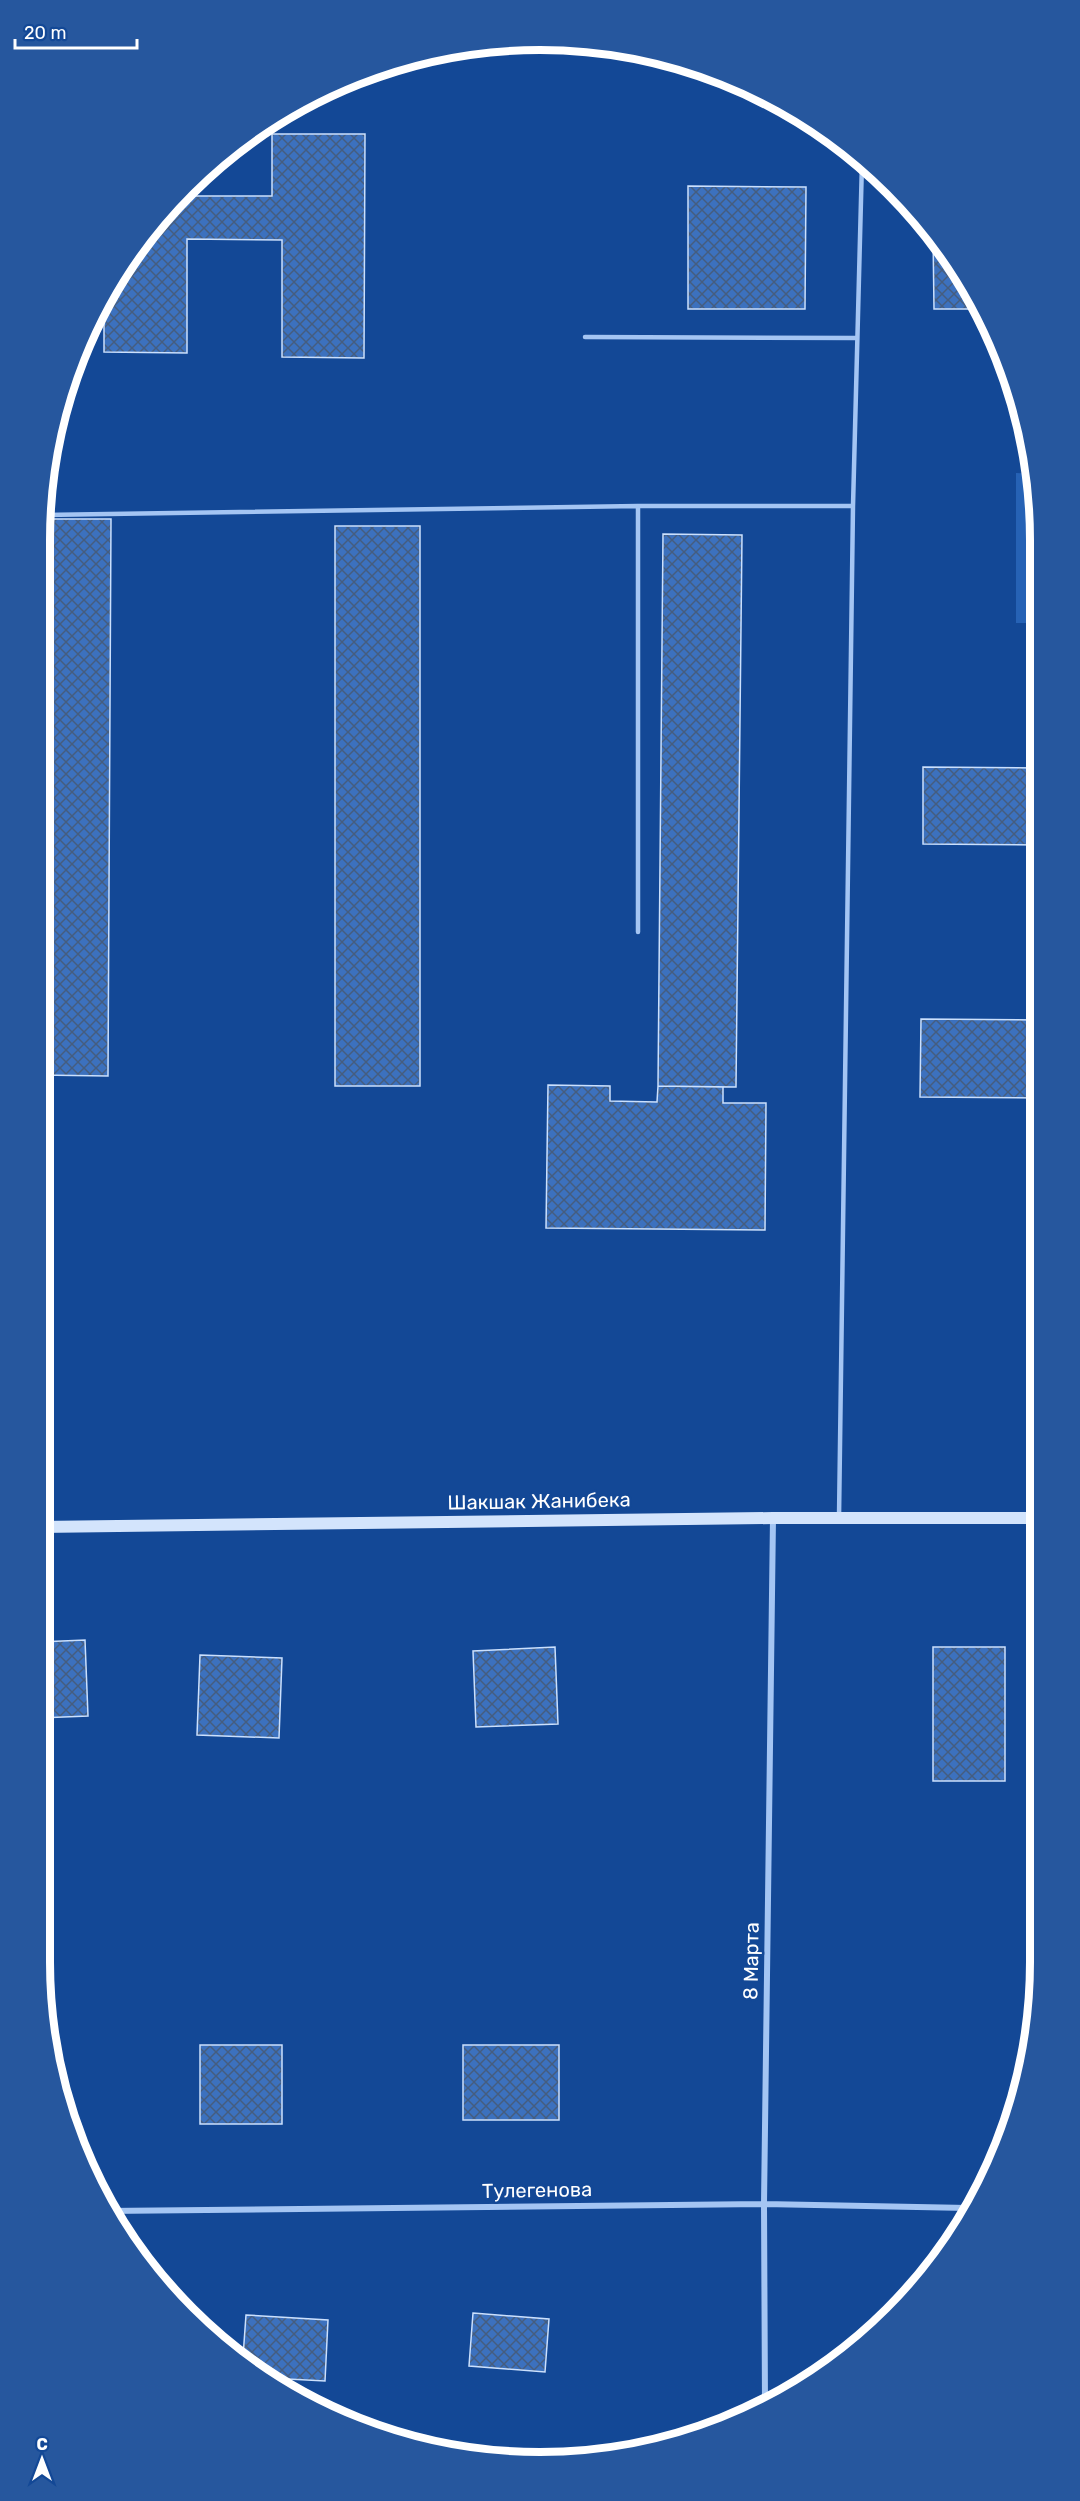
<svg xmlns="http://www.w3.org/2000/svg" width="1080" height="2501" viewBox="0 0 1080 2501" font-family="Rubik,sans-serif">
<defs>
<pattern id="building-cross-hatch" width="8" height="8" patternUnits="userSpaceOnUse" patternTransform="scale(1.5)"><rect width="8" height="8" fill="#3c71be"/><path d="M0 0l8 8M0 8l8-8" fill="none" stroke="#455d7f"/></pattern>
</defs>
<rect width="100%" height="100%" fill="#134896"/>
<path fill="#2662b5" d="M1016 473 1037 474V623H1016Z"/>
<path fill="url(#building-cross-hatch)" stroke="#cbe0fd" stroke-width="1.5" d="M272 134H365L364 358 282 357V240L187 239V353L104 352V293L164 209 187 188V196H272Z
M688 186 806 187 805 309H688Z
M933 235 983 309H934Z
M43 519H111L108 1076 39 1075V540Z
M335 526H420V1086H335Z
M663 534 742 535 736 1087 658 1086Z
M923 767 1038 768V845L923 844Z
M921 1019 1038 1020V1098L920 1097Z
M548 1085 610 1086V1101L657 1102 658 1086 723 1087V1103H766L765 1230 546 1228Z
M85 1640 88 1716 39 1718V1642Z
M555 1647 558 1724 476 1727 473 1651Z
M933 1647H1005V1781H933Z
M200 1655 282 1658 279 1738 197 1735Z
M200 2045H282V2124H200Z
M463 2045H559V2120H463Z
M473 2313 549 2319 545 2372 469 2366Z
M246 2315 328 2320 325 2381 269 2378 243 2357Z"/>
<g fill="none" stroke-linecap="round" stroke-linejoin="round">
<path stroke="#a4c5f3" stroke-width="4.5" d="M585 337 857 338
M638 506V932
M43 515 638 506H853
M839 1518 853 506 862 162"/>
<path stroke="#a4c5f3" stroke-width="6" d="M106 2211 764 2204 968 2208
M765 2405 764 2204 773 1518"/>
<path stroke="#d3e4fc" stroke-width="12" d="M39 1527 773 1518H1040"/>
</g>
<g text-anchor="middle" stroke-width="5" stroke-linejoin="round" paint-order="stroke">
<g font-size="20" fill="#fff" stroke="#134896">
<text transform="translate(539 1501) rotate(-1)" y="7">Шакшак Жанибека</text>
<text transform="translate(751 1961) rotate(-89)" y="7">8 Марта</text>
<text transform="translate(537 2190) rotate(-1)" y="7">Тулегенова</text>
</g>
</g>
<path d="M0 0H1080V2501H0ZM540 50H540A490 490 0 0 1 1030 540V1962A490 490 0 0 1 540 2452H540A490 490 0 0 1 50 1962V540A490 490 0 0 1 540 50Z" fill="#26579e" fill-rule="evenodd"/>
<path fill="none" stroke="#fff" stroke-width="8" d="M540 50H540A490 490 0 0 1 1030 540V1962A490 490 0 0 1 540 2452H540A490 490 0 0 1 50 1962V540A490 490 0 0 1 540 50Z"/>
<g transform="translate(42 2459)" stroke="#134896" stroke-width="4.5" paint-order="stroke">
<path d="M0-4.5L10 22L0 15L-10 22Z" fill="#ffffff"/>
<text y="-9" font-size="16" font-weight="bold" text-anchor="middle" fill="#ffffff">С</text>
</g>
<path d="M15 39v9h122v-9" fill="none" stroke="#ffffff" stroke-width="3"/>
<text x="24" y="39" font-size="18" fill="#ffffff" stroke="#134896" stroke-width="4.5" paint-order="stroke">20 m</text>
</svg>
